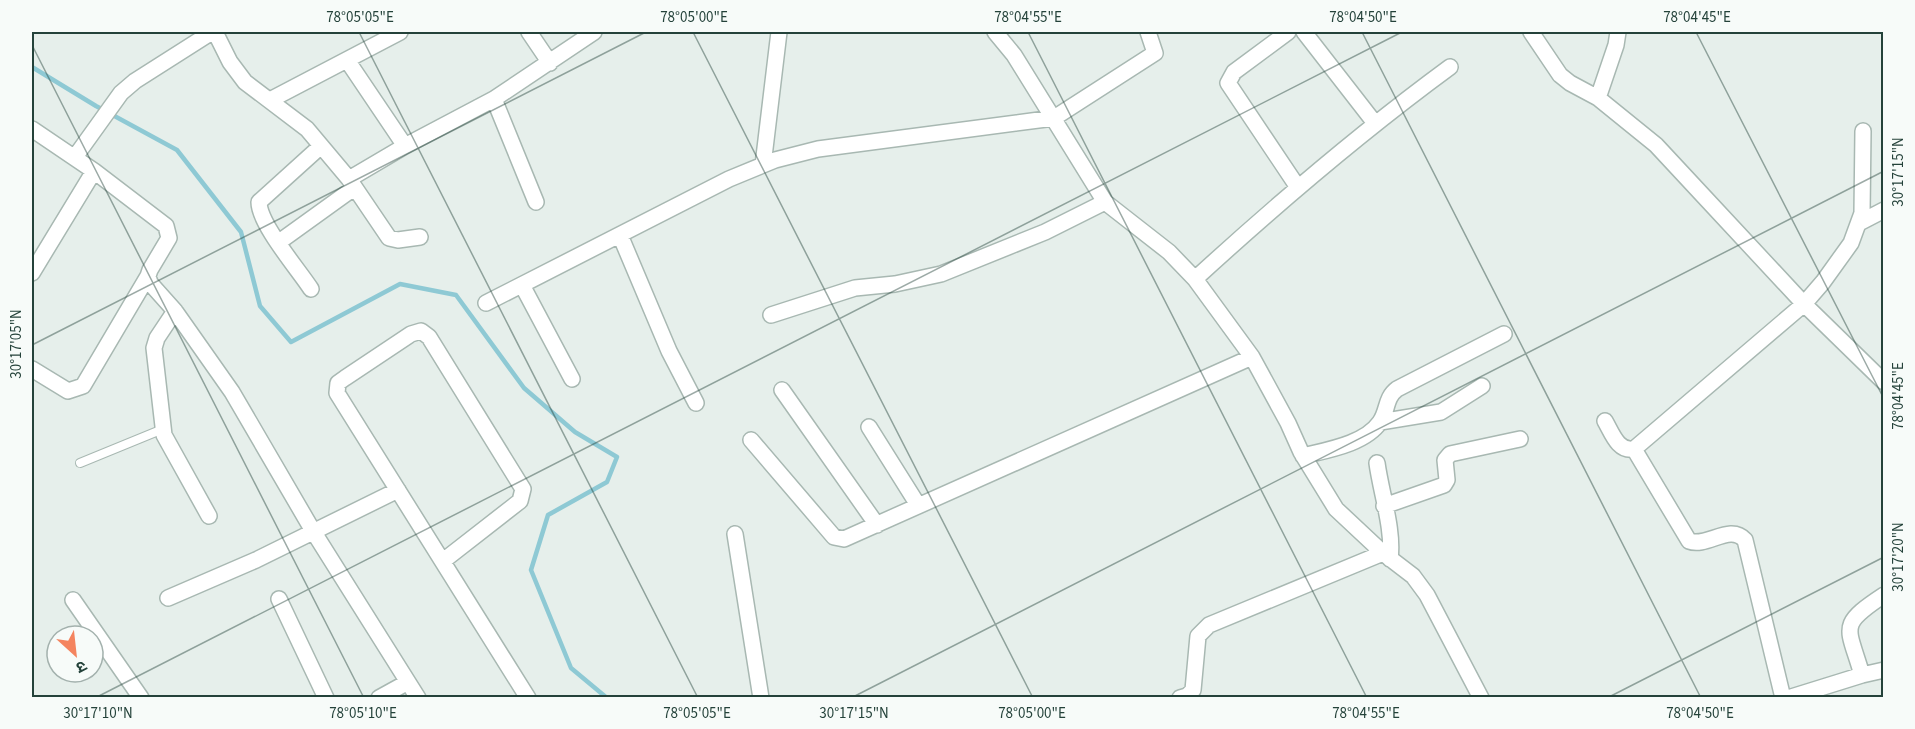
<svg xmlns="http://www.w3.org/2000/svg" width="1915" height="729" viewBox="0 0 1915 729" font-family="'Source Sans 3','Noto Sans Devanagari',sans-serif">
<rect width="100%" height="100%" fill="#e6efeb"/>
<g fill="none" stroke-linecap="round" stroke-linejoin="round">
<path stroke="#8ec9d4" stroke-width="4.5" d="M32 67 96 106 177 150 241 232 260 306 291 342 400 284 456 295 524 388 575 432 617 457 607 482 548 515 531 570 571 668 607 698"/>
<defs>
<path id="lane" d="M80 463 163 429"/>
<path id="street" d="M215 32 230 62 245 82 307 129 349 179 405 146 347 60
M529 32 550 63
M995 32 1014 55 1105 202 1169 252 1195 279 1252 357 1288 423 1301 452 1336 509 1383 553 1413 576 1427 595 1481 698
M1288 32 1234 72 1228 83 1297 186
M1304 32 1374 122
M1531 32 1560 75 1570 83 1598 98 1656 145 1804 304 1884 382
M1598 98 1616 45 1618 32
M494 99 536 202
M270 100 400 32
M32 129 94 171 166 226 169 238 150 270 148 276 150 283 175 311 232 392 313 531 418 698
M405 146 494 99 594 32
M75 157 121 93 135 81 212 32
M763 165 779 32
M349 179 389 238 398 240 420 237
M1859 223 1884 210
M620 235 669 351 696 403
M279 242 354 188
M32 273 94 171
M1195 279C1277 204 1360 133 1450 67
M522 285 572 379
M311 289C298 269 259 224 259 202L321 146
M486 303 729 179 775 160 818 149 1054 118 1155 53 1148 32
M175 311 157 338 154 348 164 435 209 516
M771 315 855 288 895 284 941 274 1045 232 1105 202
M32 369 68 391 83 386 148 276
M782 390 877 525
M1605 421C1612 433 1618 452 1634 449L1804 304 1823 282 1851 243 1862 213 1863 131
M1380 422 1441 412 1482 386
M869 427 918 505
M751 440 834 537 844 539 1252 357
M1634 449 1689 541C1707 548 1730 523 1745 540L1783 698
M1303 456C1327 450 1365 444 1380 422 1388 411 1385 398 1397 389L1504 334
M1377 463C1381 493 1394 530 1390 559
M1384 506 1444 485 1447 480 1445 460 1450 454 1520 439
M735 534 761 698
M443 561 520 501 523 489 429 337 421 331 411 334 345 378 338 383 337 393 528 698
M168 598 256 560 398 490
M279 599 326 698
M73 600 141 698
M1862 675 1884 670
M379 698 408 682
M1180 698 1187 696 1193 690 1198 636 1209 625 1383 553
M1788 698 1862 675C1848 626 1837 626 1884 595"/>
</defs>
<use href="#lane" stroke="#a8b8b2" stroke-width="10"/>
<use href="#street" stroke="#a8b8b2" stroke-width="18"/>
<use href="#lane" stroke="#fff" stroke-width="8"/>
<use href="#street" stroke="#fff" stroke-width="15"/>
</g>
<path fill="none" stroke="#24423a" stroke-width="1.5" stroke-opacity="0.45" d="M359 32 698 698M693 32 1033 698M1028 32 1367 698M1362 32 1701 698M1696 32 1884 399M32 45 364 698M32 345 646 32M95 698 1402 32M851 698 1884 171M1607 698 1884 557"/>
<rect width="1915" height="729" fill="none" stroke="#f7fbf9" stroke-width="66"/>
<g transform="translate(75 654) rotate(153)"><circle r="28" fill="#f7fbf9" stroke="#a3b1ad" stroke-width="1.5"/>
<path d="M0-4.5L10 22L0 15L-10 22Z" fill="#f4845f"/>
<text y="-9" font-size="16" font-weight="bold" text-anchor="middle" fill="#24423a">उ</text>
</g>
<rect x="33" y="33" width="1849" height="663" fill="none" stroke="#24423a" stroke-width="2"/>
<g font-size="15" text-anchor="middle" fill="#24423a">
<text x="360" y="22">78°05'05"E</text>
<text x="694" y="22">78°05'00"E</text>
<text x="1028" y="22">78°04'55"E</text>
<text x="1363" y="22">78°04'50"E</text>
<text x="1697" y="22">78°04'45"E</text>
<text transform="translate(1898 172) rotate(-90)" y="5">30°17'15"N</text>
<text transform="translate(16 344) rotate(-90)" y="5">30°17'05"N</text>
<text transform="translate(1898 396) rotate(-90)" y="5">78°04'45"E</text>
<text transform="translate(1898 557) rotate(-90)" y="5">30°17'20"N</text>
<text x="98" y="718">30°17'10"N</text>
<text x="363" y="718">78°05'10"E</text>
<text x="697" y="718">78°05'05"E</text>
<text x="854" y="718">30°17'15"N</text>
<text x="1032" y="718">78°05'00"E</text>
<text x="1366" y="718">78°04'55"E</text>
<text x="1700" y="718">78°04'50"E</text>
</g>
</svg>
